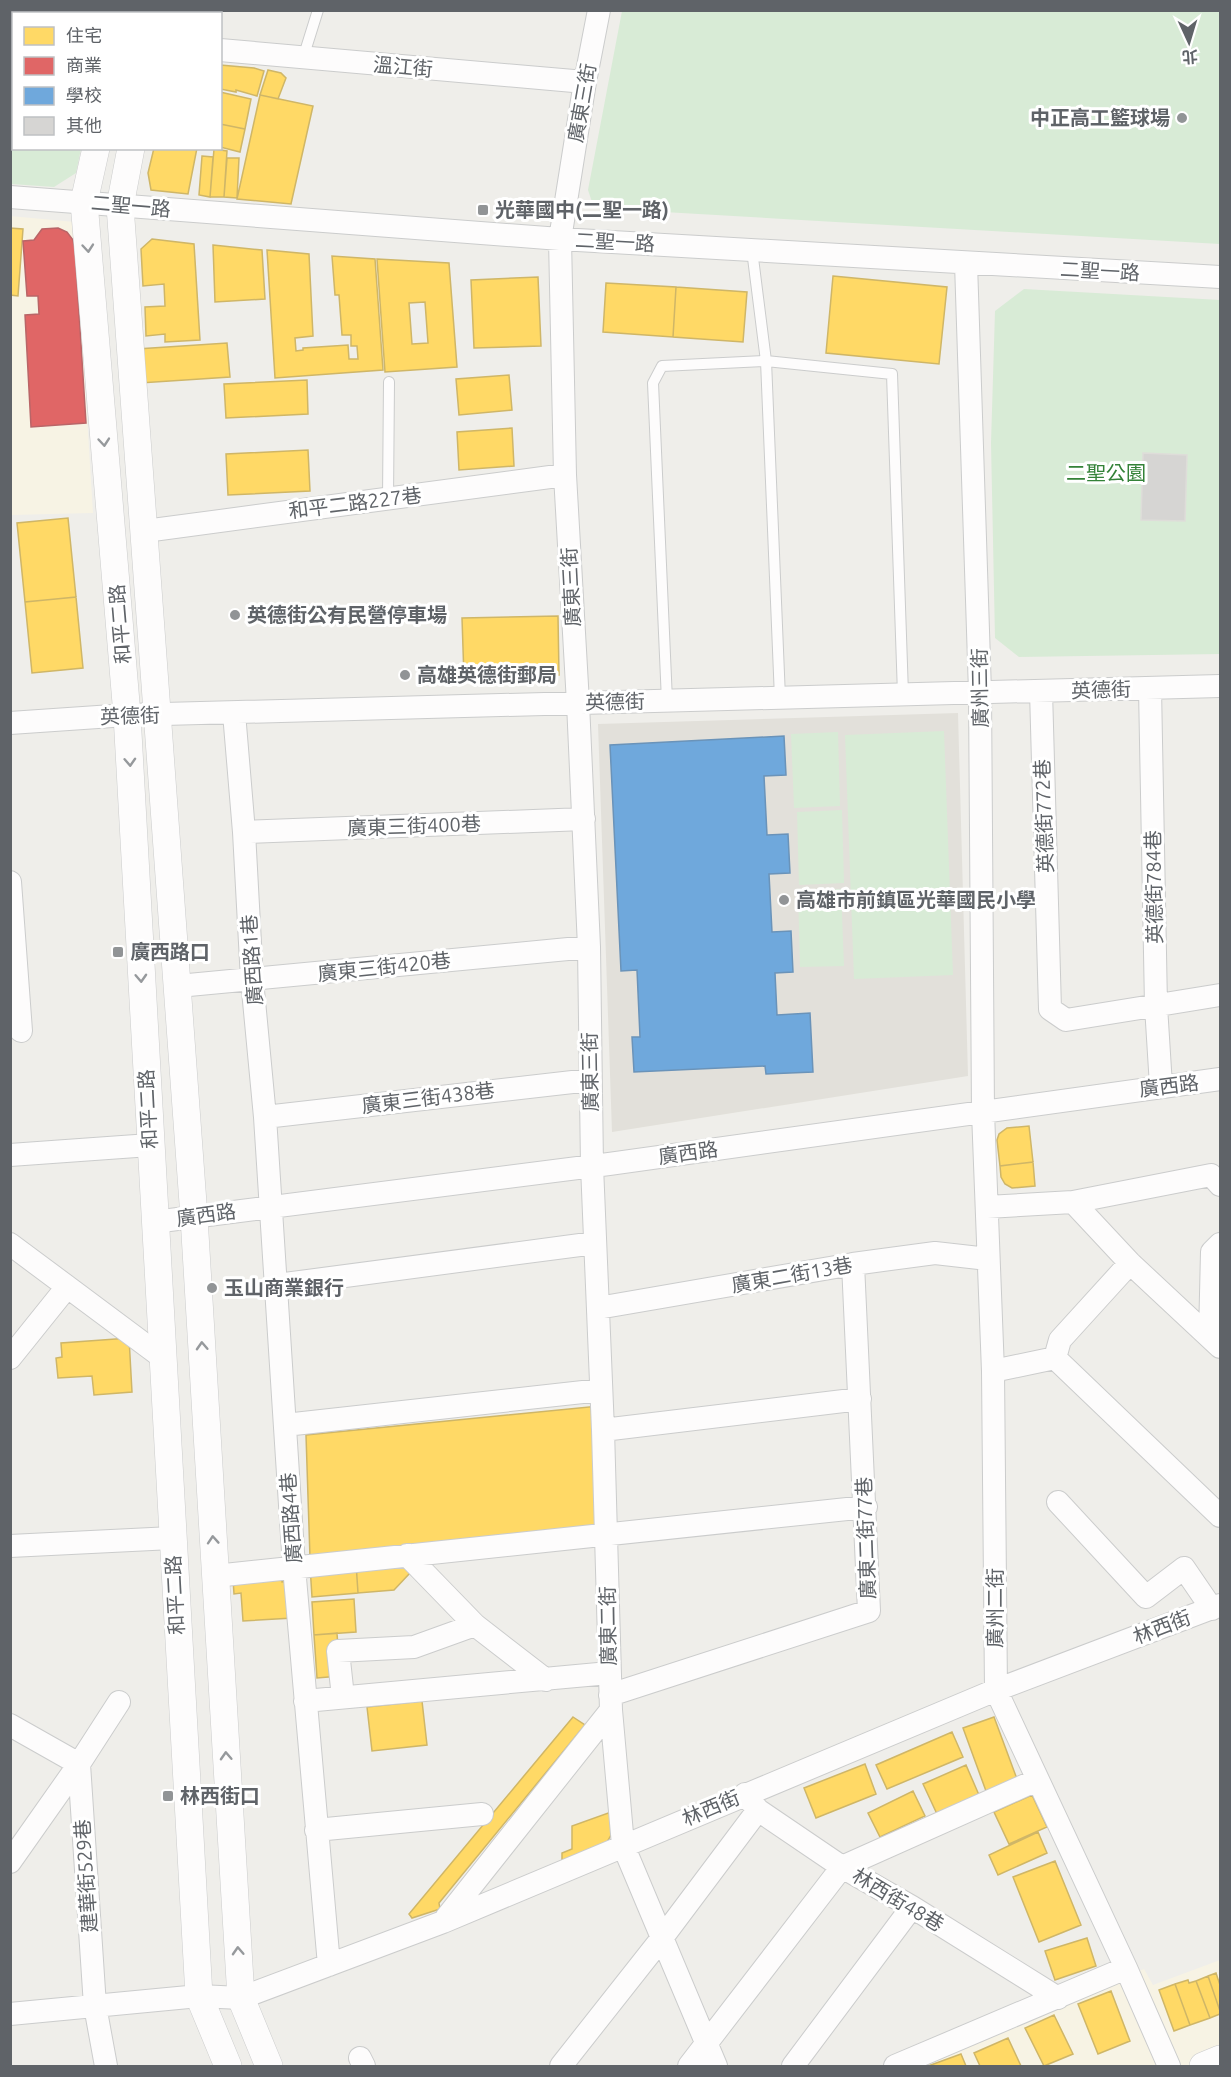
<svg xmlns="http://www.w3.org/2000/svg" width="1231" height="2077" viewBox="0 0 1231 2077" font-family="Ubuntu,'Noto Sans TC',sans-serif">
<rect width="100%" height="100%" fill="#efeeea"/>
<path fill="#f7f3e4" d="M10 216 75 222 93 513 11 515Z
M1220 1960V2066H917L1144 1969 1153 1985Z"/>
<path fill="#e2e0da" d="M10 11H108V14H14L13 36 11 35Z
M958 713 968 1076 612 1132 598 724Z"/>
<path fill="#d8ebd6" d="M622 11H1220V244L594 208 588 190Z
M11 35 14 36V148L81 149 76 173 54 187 11 184Z
M1024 289 1220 300V654L1019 657 995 638 991 443 995 311Z
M944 731 953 975 854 979 845 735Z
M838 732 840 806 794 808 791 734Z
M842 810 844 883 799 885 797 812Z
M841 889 844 966 800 967 798 890Z"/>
<path fill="#ffd966" stroke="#cfb667" stroke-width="1.5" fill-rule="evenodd" d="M220 65 254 68 264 71 257 96 236 90V92L220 89Z
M268 70 281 73 286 78 278 99 260 95Z
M220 92 251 99 245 129 220 124Z
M260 95 313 106 291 204 237 199Z
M220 124 245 129 240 152 220 147Z
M154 148H197L188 194 151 190 148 173Z
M214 149 227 151 224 197H210Z
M202 156 213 157 210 197 199 195Z
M227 158H239L237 198 224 197Z
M10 228 23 229 18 296 10 295Z
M152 239 194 244 200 340 165 342V334L146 336 145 307 165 306 164 284 143 286 141 249Z
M213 245 262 250 265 299 215 302Z
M267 250 309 254 313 336 295 338 296 351 303 350V348L348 345 349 359H358L357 346H351V335H342L339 295H335L332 256 375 259 383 370 275 378Z
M377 259 449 263 457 367 385 372ZM425 302 428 343 412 344 409 303Z
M833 276 947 287 939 364 826 353Z
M538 277 541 346 474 348 471 280Z
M606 283 676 287 673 337 603 332Z
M676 287 747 292 743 342 673 337Z
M227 343 230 377 140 383 137 349Z
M509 375 512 410 459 415 456 379Z
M307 380 308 414 226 418 224 384Z
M512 428 514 466 459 470 457 432Z
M308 450 310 491 228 495 226 454Z
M68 518 76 597 25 602 17 523Z
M76 597 83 668 32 673 25 602Z
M558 616 559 675 464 678 462 618Z
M1029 1126 1033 1162 1000 1166 997 1140 999 1134 1007 1128Z
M1033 1162 1035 1186 1012 1188 1005 1184 1001 1177 1000 1166Z
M129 1338 132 1392 94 1395 92 1376 58 1378 56 1358 62 1357 61 1343Z
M599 1406 603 1531 310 1558 306 1435Z
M409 1558 410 1573 394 1590 358 1593 356 1563Z
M281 1560 282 1582 290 1581 293 1618 243 1621 241 1593 234 1594 232 1564Z
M356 1563 358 1593 312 1597 310 1566Z
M354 1599 356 1632 314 1635 312 1602Z
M337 1633 340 1676 317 1678 314 1635Z
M422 1701 427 1745 372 1751 367 1707Z
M573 1717 585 1725 439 1903 440 1909 412 1918 409 1914Z
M994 1717 1017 1779 986 1791 963 1728Z
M952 1732 963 1757 887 1789 876 1765Z
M865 1764 876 1794 816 1818 804 1788Z
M966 1765 979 1795 937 1814 923 1784Z
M913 1791 925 1816 880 1837 868 1813Z
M1032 1795 1047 1827 1009 1844 994 1812Z
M611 1812V1835L603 1849 562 1863V1853L572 1849V1826Z
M1038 1832 1047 1853 998 1875 989 1855Z
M1055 1861 1081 1925 1039 1942 1013 1877Z
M1087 1938 1096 1966 1055 1980 1045 1951Z
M1216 1973 1220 1985V2011L1208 1976Z
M1208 1976 1220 2011V2014L1210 2018 1196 1981Z
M1188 1980 1189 1983 1196 1981 1210 2018 1190 2025 1175 1984Z
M1175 1984 1190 2025 1174 2031 1159 1990Z
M1111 1991 1130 2041 1098 2054 1078 2004Z
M1054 2015 1073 2054 1044 2066 1025 2028Z
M1008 2038 1021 2066H980L974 2053Z
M961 2054 966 2066H928Z"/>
<path fill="#e06666" stroke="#b96567" stroke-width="1.5" d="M58 228 67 232 73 240 75 250 86 423 31 427 25 315 39 314 38 296H27L23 241 34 240 42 229Z"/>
<path fill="#6fa8dc" stroke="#6a93b9" stroke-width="1.5" d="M784 736 786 775 764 776 767 835 788 834 790 873 769 874 772 932 791 931 793 972 775 973 777 1015 810 1013 813 1072 766 1074 765 1066 634 1072 632 1037H640L637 970 621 971 610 745Z"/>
<path fill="#d6d5d3" stroke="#deddd9" stroke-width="1.5" d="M1143 453 1187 455 1185 521 1141 520Z"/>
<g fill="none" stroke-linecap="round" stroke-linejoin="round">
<defs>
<path id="service" d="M303 58 318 10
M752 250 766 361 780 698
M388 498 389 382
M667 701 653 383 662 366 766 361 892 374 903 694"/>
<path id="minor" d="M599 10 585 82 560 239 565 475 578 703 589 947 592 1166 603 1430 611 1710 623 1845 716 2066
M220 50 585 82
M10 197 560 239 1220 277
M966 263 980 692 983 1112 993 1371 996 1690 1126 1968 1169 2066
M145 531 565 475
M1150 688 1156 1006 1161 1086
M1041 691 1050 1009 1066 1020 1220 995
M234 713 244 832 252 980 265 1117 294 1567 329 1965
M10 723 127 715 1220 686
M244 832 584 819
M10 882 21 1031
M178 986 589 947
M265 1117 590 1080
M10 1155 150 1145
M1073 1202 1130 1263 1220 1347
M987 1207 1073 1202 1211 1175 1220 1185
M154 1222 609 1164 1220 1079
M10 1244 163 1358
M277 1285 595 1243
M598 1308 853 1264 935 1253 988 1259
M1210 1337 1212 1252 1220 1244
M10 1358 67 1287
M1055 1358 1060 1340 1130 1263
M993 1371 1055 1358 1220 1516
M285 1425 601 1390
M603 1430 860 1399
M1058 1502 1146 1597 1184 1568 1212 1609
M10 1546 172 1538
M407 1555 475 1625 546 1680
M215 1576 866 1507
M610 1695 869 1611 853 1264
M343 1697 338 1651 414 1647 475 1625
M305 1701 609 1673
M10 1725 79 1764 95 2006 106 2066
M745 1794 758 1810 842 1867 912 1907 1058 1998
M316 1830 482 1814
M10 1862 79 1764 119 1702
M446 1918 611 1710
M10 2014 199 1996 241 1998 443 1922 996 1690 1220 1605
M360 2058 364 2066
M561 2066 662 1938 758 1810
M689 2066 842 1867 1037 1780
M793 2066 912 1907
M895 2066 1126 1968"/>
<path id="tertiary" d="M125 14 126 10
M157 14V10
M96 148 84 202 127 715 199 1996 228 2066
M131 148 120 206 194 1217 241 1998 269 2066
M1203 2066 1220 2059"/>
</defs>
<use href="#service" stroke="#cbcccc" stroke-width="12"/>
<use href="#minor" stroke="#cbcccc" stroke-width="24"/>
<use href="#tertiary" stroke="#cbcccc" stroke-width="28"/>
<use href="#service" stroke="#fdfcfc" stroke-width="10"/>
<use href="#minor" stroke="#fdfcfc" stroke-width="22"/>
<use href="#tertiary" stroke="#fdfcfc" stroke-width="27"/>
</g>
<defs><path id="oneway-chevron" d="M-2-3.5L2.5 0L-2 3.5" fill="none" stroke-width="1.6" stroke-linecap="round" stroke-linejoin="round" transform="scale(1.5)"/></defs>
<g stroke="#96999c">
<use href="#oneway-chevron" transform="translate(88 248) rotate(85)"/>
<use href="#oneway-chevron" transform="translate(104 442) rotate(85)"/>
<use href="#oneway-chevron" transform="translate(130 762) rotate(87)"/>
<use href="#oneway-chevron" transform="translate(141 978) rotate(87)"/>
<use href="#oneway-chevron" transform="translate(202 1346) rotate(-93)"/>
<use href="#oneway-chevron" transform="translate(213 1540) rotate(-94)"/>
<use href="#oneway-chevron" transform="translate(226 1756) rotate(-93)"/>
<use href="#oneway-chevron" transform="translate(238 1951) rotate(-93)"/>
</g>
<g fill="#919496" stroke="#fff" stroke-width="2">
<circle cx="1182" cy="118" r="6"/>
<rect x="477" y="204" width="12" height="12" rx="3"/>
<circle cx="235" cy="615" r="6"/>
<circle cx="405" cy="675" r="6"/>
<circle cx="784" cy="900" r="6"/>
<rect x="112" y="946" width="12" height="12" rx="3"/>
<circle cx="212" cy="1288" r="6"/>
<rect x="162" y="1790" width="12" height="12" rx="3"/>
</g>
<g text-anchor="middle" stroke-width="6" stroke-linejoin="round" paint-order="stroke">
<g font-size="20" fill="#5f6368" stroke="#fff">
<text transform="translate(403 67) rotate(5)" y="7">溫江街</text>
<text transform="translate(582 103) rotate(-80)" y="7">廣東三街</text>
<text transform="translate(131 206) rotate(5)" y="7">二聖一路</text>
<text transform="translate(615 242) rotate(3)" y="7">二聖一路</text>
<text transform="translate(1100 271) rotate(3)" y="7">二聖一路</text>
<text transform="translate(355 503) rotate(-7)" y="7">和平二路227巷</text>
<text transform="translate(571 587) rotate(-93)" y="7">廣東三街</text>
<text transform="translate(120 624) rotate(-95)" y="7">和平二路</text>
<text transform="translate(980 688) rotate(-91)" y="7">廣州三街</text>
<text transform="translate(1101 690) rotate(-2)" y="7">英德街</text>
<text transform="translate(615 702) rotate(-1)" y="7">英德街</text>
<text transform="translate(130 716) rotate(-2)" y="7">英德街</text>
<text transform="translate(1044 816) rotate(-92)" y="7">英德街772巷</text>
<text transform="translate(414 826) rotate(-2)" y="7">廣東三街400巷</text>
<text transform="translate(1154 887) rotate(-91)" y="7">英德街784巷</text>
<text transform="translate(252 960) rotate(-94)" y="7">廣西路1巷</text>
<text transform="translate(384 967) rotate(-6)" y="7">廣東三街420巷</text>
<text transform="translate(590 1072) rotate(-91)" y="7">廣東三街</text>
<text transform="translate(1169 1086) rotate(-7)" y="7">廣西路</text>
<text transform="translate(428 1098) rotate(-7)" y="7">廣東三街438巷</text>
<text transform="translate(148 1109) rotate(-93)" y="7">和平二路</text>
<text transform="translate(688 1153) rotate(-8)" y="7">廣西路</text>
<text transform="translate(206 1215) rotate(-8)" y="7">廣西路</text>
<text transform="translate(792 1275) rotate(-10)" y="7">廣東二街13巷</text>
<text transform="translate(291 1518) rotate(-94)" y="7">廣西路4巷</text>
<text transform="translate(866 1538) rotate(-92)" y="7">廣東二街77巷</text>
<text transform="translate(175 1595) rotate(-93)" y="7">和平二路</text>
<text transform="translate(995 1608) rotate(-90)" y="7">廣州二街</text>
<text transform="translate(608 1626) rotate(-91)" y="7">廣東二街</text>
<text transform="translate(1162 1627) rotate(-21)" y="7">林西街</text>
<text transform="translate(711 1808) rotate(-23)" y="7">林西街</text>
<text transform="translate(86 1876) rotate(-94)" y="7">建華街529巷</text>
<text transform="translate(898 1900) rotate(31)" y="7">林西街48巷</text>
</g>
<g font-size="20" font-weight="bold" fill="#5f6368" stroke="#fff" text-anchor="start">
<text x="1170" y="125" text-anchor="end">中正高工籃球場</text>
<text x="495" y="217">光華國中(二聖一路)</text>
<text x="247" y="622">英德街公有民營停車場</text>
<text x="417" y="682">高雄英德街郵局</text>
<text x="796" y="907">高雄市前鎮區光華國民小學</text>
<text x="130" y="959">廣西路口</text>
<text x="224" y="1295">玉山商業銀行</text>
<text x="180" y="1803">林西街口</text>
</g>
<g font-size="20" fill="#348238" stroke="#fff">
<text x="1106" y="480">二聖公園</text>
</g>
</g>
<rect width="1231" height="2077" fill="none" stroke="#5f6368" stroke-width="24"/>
<rect x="12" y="12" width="210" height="138" fill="#ffffff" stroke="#bfc1c3" stroke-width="1.5"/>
<rect x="24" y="27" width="30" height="18" fill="#ffd966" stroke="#bfc1c3" stroke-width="1.5"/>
<text x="66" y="42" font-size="18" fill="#5f6368">住宅</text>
<rect x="24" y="57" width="30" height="18" fill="#e06666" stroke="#bfc1c3" stroke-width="1.5"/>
<text x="66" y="72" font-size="18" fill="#5f6368">商業</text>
<rect x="24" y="87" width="30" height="18" fill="#6fa8dc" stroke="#bfc1c3" stroke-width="1.5"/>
<text x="66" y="102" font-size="18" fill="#5f6368">學校</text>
<rect x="24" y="117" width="30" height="18" fill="#d6d5d3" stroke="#bfc1c3" stroke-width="1.5"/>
<text x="66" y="132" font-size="18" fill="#5f6368">其他</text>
<g transform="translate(1189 42) rotate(176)" stroke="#ffffff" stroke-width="4.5" paint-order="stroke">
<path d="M0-4.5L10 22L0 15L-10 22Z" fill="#5f6368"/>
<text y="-9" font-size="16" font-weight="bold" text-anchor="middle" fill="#5f6368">北</text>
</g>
</svg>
